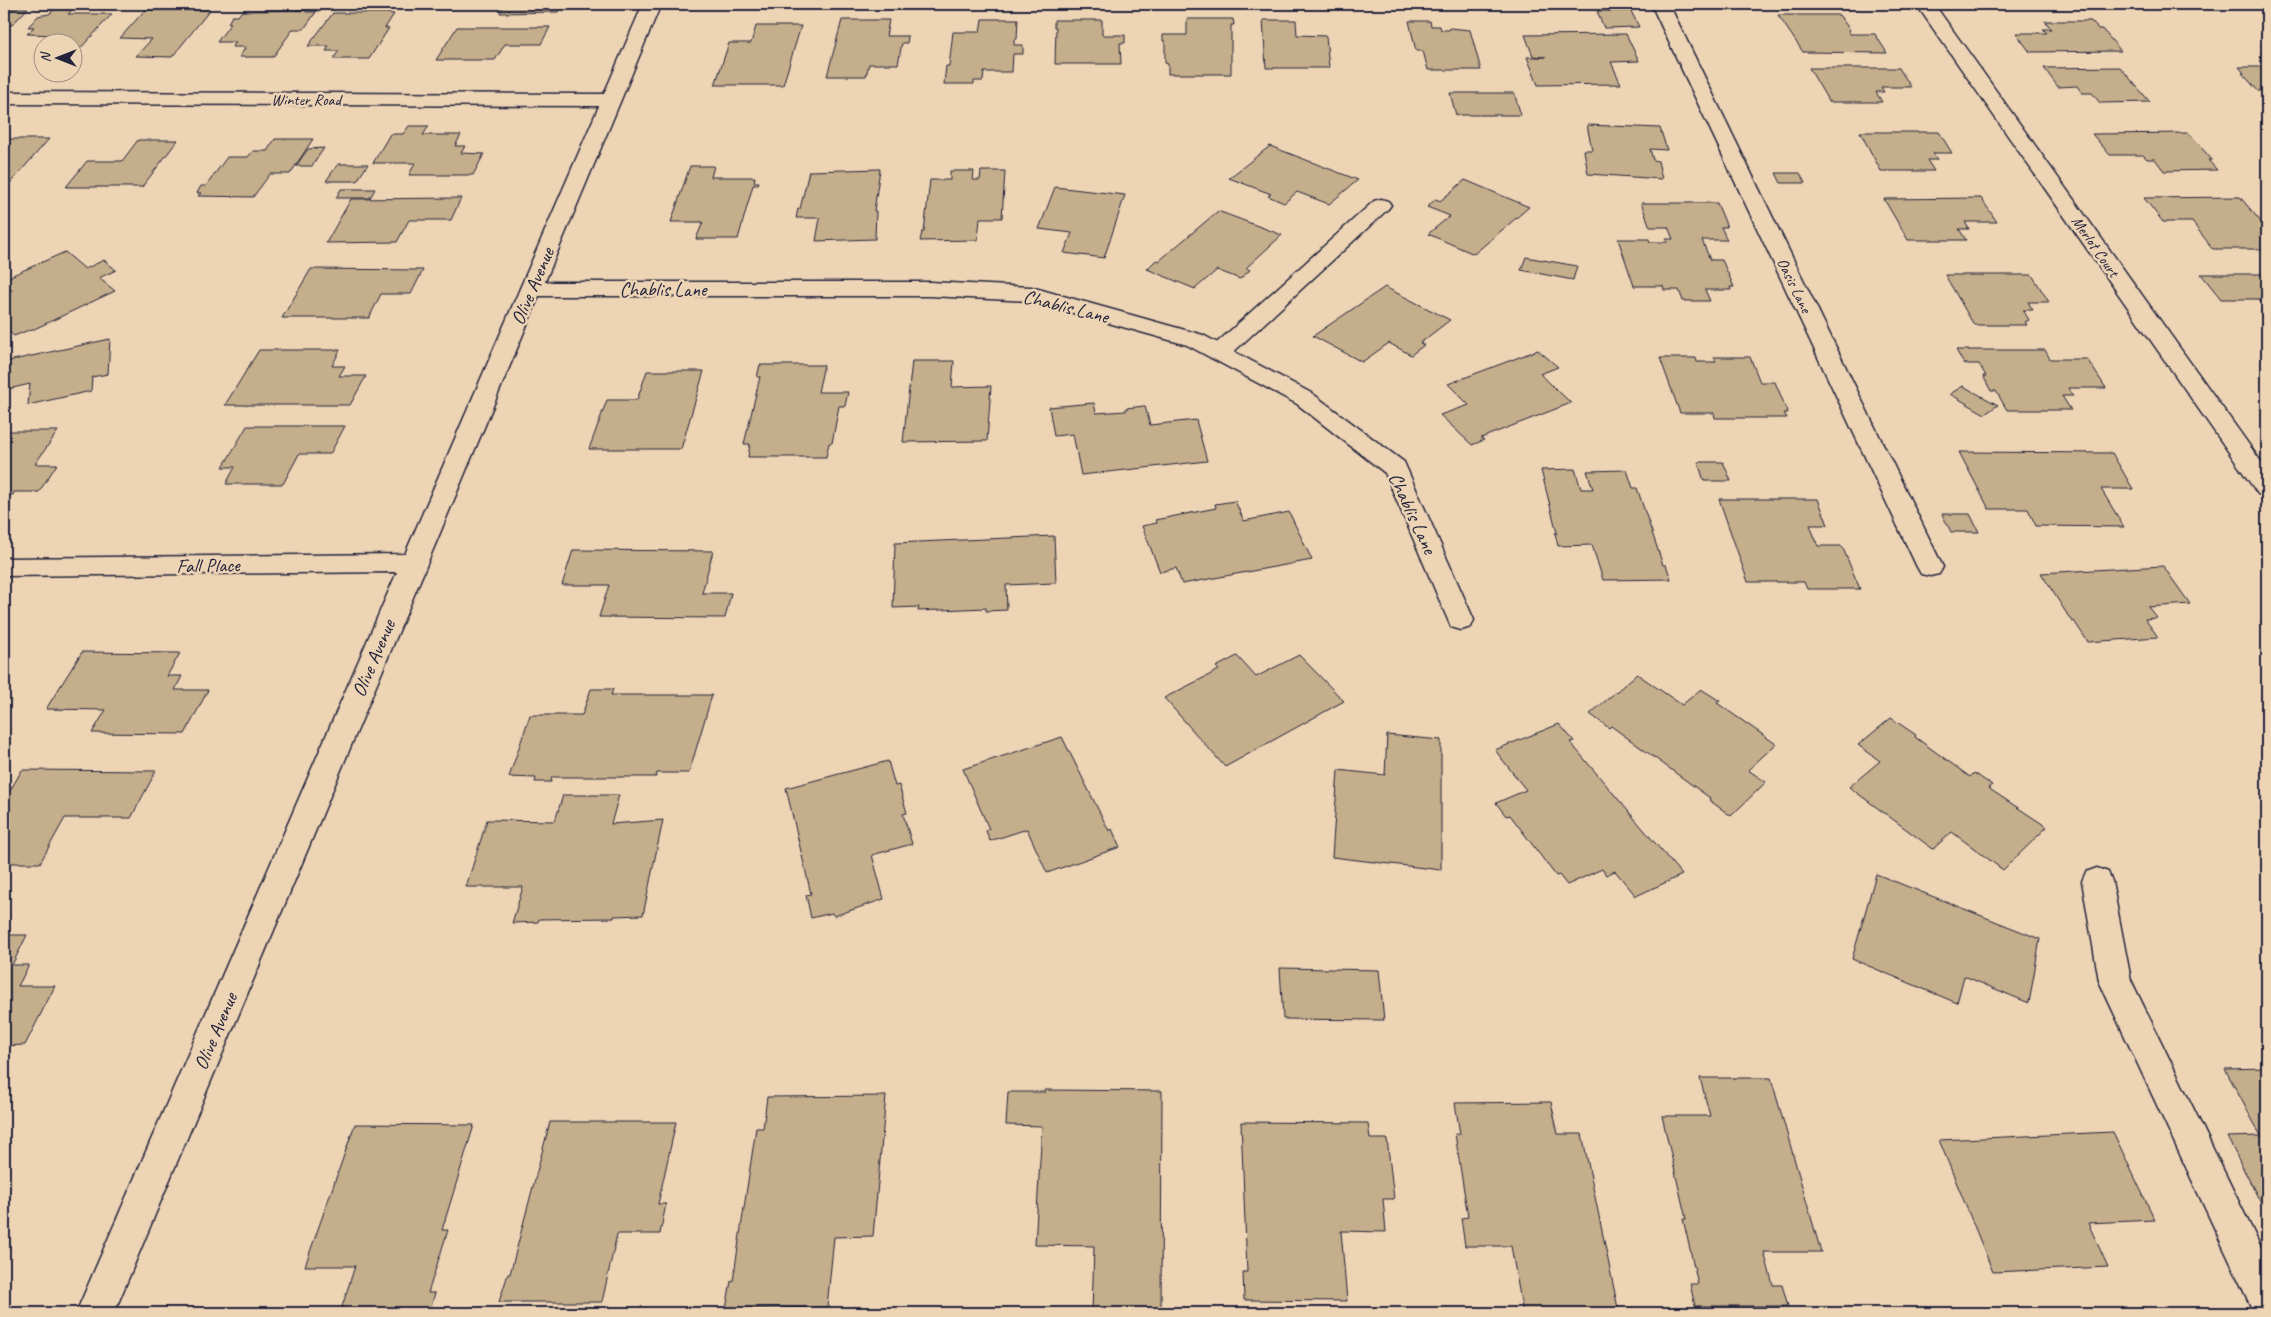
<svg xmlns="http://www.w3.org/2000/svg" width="2271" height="1317" viewBox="0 0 2271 1317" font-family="Caveat,sans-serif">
<rect width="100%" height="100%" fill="#edd4b5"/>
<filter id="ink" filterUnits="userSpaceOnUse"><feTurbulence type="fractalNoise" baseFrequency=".02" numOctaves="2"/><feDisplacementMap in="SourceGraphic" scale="10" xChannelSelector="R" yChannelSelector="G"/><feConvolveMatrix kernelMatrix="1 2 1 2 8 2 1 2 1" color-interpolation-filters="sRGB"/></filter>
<g filter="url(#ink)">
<path fill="#c4ae8b" stroke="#22223b" d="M304 4H326L321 11 295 10Z
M469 4H561L558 12 500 13 504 4 468 5Z
M4 8H28L12 25H4Z
M55 9H73L68 14H112L77 52H72V42H50L58 35 27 34 34 27H28L38 16 49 14Z
M145 10H210L172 57 136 56 152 39 120 38Z
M307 10 306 12H316L304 29H293L273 57H239L246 47H232L236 42H217L231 23H228L232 16H238L242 11Z
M1597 11H1631L1639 27 1604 28Z
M333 13H385L394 14 385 28H389L369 59H333L339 51H326L329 46H308Z
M1778 15H1839L1850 30H1848L1850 34H1875L1887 53 1803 52Z
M982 19H1018L1017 39H1014V45H1023V54H1013L1012 72H984L983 81H974V84H944L946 66H949L953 32H980Z
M1187 19H1233L1234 25H1231V74H1168V64L1165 63V41H1163V35H1187Z
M842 20H889L886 36H908L907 43H902L898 64H869L866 76H827Z
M1054 20H1102V35H1125V43H1120L1121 64H1055L1056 27H1054Z
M1263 20H1296L1297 35 1326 36 1329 68H1266Z
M1409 21H1430L1431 26H1440L1441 30H1449L1450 28 1470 30 1481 70H1428L1423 51H1416Z
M2045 21H2091L2098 29H2102L2121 51 2030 52 2016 33H2047L2043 29H2051Z
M756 26H801L783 85H715L729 43H751Z
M457 27H550L541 44H505L495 60H436Z
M1626 34 1639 61 1611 62 1621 84 1538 85 1527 57H1546L1533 56 1525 35Z
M2120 67 2150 102 2100 103 2092 93H2082L2077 86 2058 87 2044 68Z
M2239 67H2267V91H2258L2242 73H2244Z
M1809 68H1899L1911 87H1881L1884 92H1876L1882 102H1829Z
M1450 93H1514L1521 115H1456Z
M1587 125 1660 128 1667 150 1650 149 1653 160 1658 161 1662 179 1588 174 1584 150H1592Z
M409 126H429L423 135H461L455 146H465L461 153 484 154 473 175H409L415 163H373L390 134H403Z
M1860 132H1939L1952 153H1933L1937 160H1927L1934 171H1881Z
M2189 133 2212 160H2208L2217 170 2164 171 2155 159H2147L2143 155H2110L2092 134Z
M11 139H49L4 190V146Z
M275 139H313L290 174H270L253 197 198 196 201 193H197L201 186H206L227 157H248L253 151H267Z
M138 140H178L142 187H66L87 161H122Z
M1270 146 1358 180 1329 204 1297 192 1284 203 1268 196 1271 194 1229 178Z
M324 148 312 166H296L308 149Z
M338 164H368L357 181H326Z
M690 166H714L711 177H755L754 182H759L758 185H753L738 239H696L703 222H671Z
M880 169 874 211H876L875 239 816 241 820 218H796L798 209H800L809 171Z
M950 171H974L973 180H980L981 171H1005L1002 218H980L978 240 920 241 922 232H924L930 180H950Z
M1776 173H1800L1805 183H1781Z
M1465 180 1529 207 1474 254 1428 234 1450 216 1427 207 1436 199 1440 201Z
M1055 187 1125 195 1104 258 1064 253 1072 233 1039 229Z
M341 189H375L370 198H336Z
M2240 197 2267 229V249H2213L2192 222H2163L2144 198Z
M461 198 451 220H409L397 242 326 243 351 199Z
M1981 198 1997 222H1965L1969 229H1959L1966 240H1908L1884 199Z
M1641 203H1717L1727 227H1721L1727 240H1702L1710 260H1722L1734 287H1730L1731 290H1705L1710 301H1683L1679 290H1664L1663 286H1634L1618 239H1649L1650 242H1668L1666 239H1673L1668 227H1650Z
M1218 211 1282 235 1246 268 1250 270 1240 279 1217 270 1195 289 1147 269 1156 260 1159 261Z
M65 252 85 269 104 260 116 270 99 278 115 291 30 331 29 330 14 336 4 327V294L12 290 4 283V279Z
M1526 257 1577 266 1573 280 1521 270Z
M311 269 423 270 411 294H381L369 318H282Z
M2201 274H2267V307H2265L2259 299H2221Z
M1945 275H2032L2049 302H2028L2033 310H2023L2029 320 2025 322 2027 325H1974Z
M1385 287 1450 320 1420 343 1424 345 1411 355 1389 343 1362 362 1313 336Z
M110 339 108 374 92 377 91 391 28 405 30 384 4 390V362Z
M259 350H340L332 366H345L339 376H366L350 405H225Z
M1538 350 1558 367 1540 374 1571 403 1481 438 1484 440 1472 445 1440 415 1469 405 1448 384Z
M1956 350H2045L2050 359H2087L2106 388H2068L2073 396H2062L2071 410H2007L1996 391H1991L1983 376H1986L1979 364H1964Z
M1714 357H1750L1760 382H1775L1788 413H1784L1787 418H1715L1714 413H1680L1660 358H1696L1697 362H1716Z
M912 361H954L952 387 991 386 987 441 903 442Z
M760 365H824L818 392H848L845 406H839L832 443H829L826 457H748L750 444H744L760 377H757Z
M647 371H704L681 449H589L607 400H637Z
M1963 386 1998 405 1985 414 1950 394Z
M1094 403 1096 413 1126 411V408L1145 406 1150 425 1196 420 1207 461 1081 475 1073 434 1054 436 1049 407Z
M247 426H345L330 454H299L283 484H226L235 467H223Z
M4 431H58L35 464H57L39 492H14L13 495H4Z
M1959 452 2112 453 2133 489H2101L2124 527 2036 526 2028 509H1989Z
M1698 462H1723L1731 481H1704Z
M1575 469 1581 489H1593L1587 471 1627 470 1633 488H1637L1663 565H1666L1671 579 1603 580 1592 545 1558 546 1555 533H1557L1541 470Z
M1719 499H1818L1828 525H1810L1818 546H1842L1860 589H1807L1804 582H1748Z
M1235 501 1244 521 1289 512 1312 560 1182 584 1176 568 1160 572 1142 526 1157 523 1155 520 1216 508 1215 504Z
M1942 514H1970L1979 532H1951Z
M1054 536 1056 583 1006 585 1007 610 986 611V608L918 611 919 607 893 608 895 543Z
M573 550 713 551 702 593H731L725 618 599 617 609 585H562Z
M2163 566 2190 604 2148 607 2157 618 2145 619 2158 637 2088 642 2074 621 2072 622 2041 573Z
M82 652 180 653 167 676H182L175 690H208L185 734 92 733 106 710 46 709Z
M1299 655 1344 701 1225 767 1164 698 1219 670 1216 667 1237 656 1256 677Z
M1637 674 1682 705 1701 689 1720 701 1717 703 1776 744 1748 770 1766 782 1731 816 1709 800 1710 798 1611 726 1609 728 1590 714Z
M591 689H613L611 695H712L689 773H657L656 777H552L551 782H535L536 778 509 777 530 715H582Z
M1891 718 1916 735 1915 737 1970 777 1974 773 1992 785 1988 788 2047 827 2003 870 1952 832 1933 849 1849 787 1880 761 1858 745Z
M1559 724 1574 741 1570 742 1682 875 1636 896 1615 871 1606 875 1602 869 1567 885 1559 875 1556 876 1510 815 1506 816 1496 803 1526 790 1495 750Z
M1387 735 1441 740V870L1332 857 1338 770 1385 775Z
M1062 737 1109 831 1112 829 1120 847 1047 873 1027 829 990 841 986 831 989 829 963 769Z
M888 761 895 786 899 785 907 813 903 814 912 844 872 855 884 899 834 916 832 913 811 918 806 895 811 894 786 788Z
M22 770 156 771 131 818H65L40 863H4V801Z
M563 795H619L611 824 663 820 643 915 614 916V918L539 919 538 922 512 923 523 887H466L487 820 555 821Z
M1876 874 2040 939 2029 1003 1964 976 1957 1003 1852 959Z
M4 935H27L12 965H29L18 986H55L25 1045 4 1046Z
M1280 968 1379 970 1384 1020 1283 1019Z
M2267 1068V1215L2227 1137 2261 1136 2225 1069Z
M1700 1078H1771L1821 1252H1764L1773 1285H1782L1788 1306H1695L1690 1284H1698L1683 1219H1686L1662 1116H1710Z
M1045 1090 1162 1091 1161 1313H1092L1094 1246 1035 1245 1042 1126 1006 1125 1008 1092H1045Z
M886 1096 873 1236 834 1237 827 1307 726 1309 731 1281H733L756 1128H763L767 1097Z
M1551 1102 1558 1134H1582L1619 1313H1523L1511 1246H1465L1461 1218 1468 1217 1455 1134H1460L1455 1103Z
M550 1122H676L658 1204H666L660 1234H617L602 1302H499L508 1274H510Z
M1241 1122 1368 1123 1370 1139H1387L1394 1199H1383L1386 1232 1341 1231 1347 1301 1244 1300 1243 1272H1247Z
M355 1124 474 1125 442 1230H448L428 1293H435L429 1313H340L355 1266H305Z
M2113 1132 2155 1220 2088 1223 2108 1267 1993 1272 1939 1140Z"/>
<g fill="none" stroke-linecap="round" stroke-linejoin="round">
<defs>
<path id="lane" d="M1381 199 1388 201 1391 205 1388 209 1227 358 1219 360 1211 358 1208 353 1211 348 1374 201Z
M2097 868 2108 872 2112 881 2131 980 2267 1260V1313H2254L2099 981 2082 881 2086 872Z"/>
<path id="street" d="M1651 4H1669L1943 567 1939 574 1930 576 1921 574 1917 567Z
M1916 4H1934L2267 470V496L2258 494Z
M531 282H930L1031 287 1203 335 1313 394 1404 462 1474 620 1471 627 1461 630 1451 627 1385 473 1297 404 1187 345 1030 301 930 296H531L523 294 520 289 523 284Z"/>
<path id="secondary" d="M643 4H661L114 1313H76L397 572 4 576V558L405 554 599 106 4 104V92L604 94Z"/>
</defs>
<use href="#lane" stroke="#22223b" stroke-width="3"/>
<use href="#street" stroke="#22223b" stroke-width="3"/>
<use href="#secondary" stroke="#22223b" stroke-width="3"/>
<use href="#lane" fill="#edd4b5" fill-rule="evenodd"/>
<use href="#street" fill="#edd4b5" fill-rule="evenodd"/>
<use href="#secondary" fill="#edd4b5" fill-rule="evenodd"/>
</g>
</g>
<g text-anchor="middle" stroke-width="5" stroke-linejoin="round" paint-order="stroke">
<g font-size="16" fill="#22223b" stroke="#edd4b5">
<text x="306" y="105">Winter Road</text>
<text transform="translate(2096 246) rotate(55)" y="6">Merlot Court</text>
<text transform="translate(1795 285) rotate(64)" y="6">Oasis Lane</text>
</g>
<g font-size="20" fill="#22223b" stroke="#edd4b5">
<text transform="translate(532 286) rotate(-67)" y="7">Olive Avenue</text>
<text x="663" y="296">Chablis Lane</text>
<text transform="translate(1066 306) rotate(14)" y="7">Chablis Lane</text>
<text transform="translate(1413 513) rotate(65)" y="7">Chablis Lane</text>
<text transform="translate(208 565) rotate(-1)" y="7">Fall Place</text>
<text transform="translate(373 658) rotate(-67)" y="7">Olive Avenue</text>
<text transform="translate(215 1031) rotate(-67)" y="7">Olive Avenue</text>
</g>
</g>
<rect width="2271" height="1317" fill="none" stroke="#edd4b5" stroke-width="20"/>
<rect x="10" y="10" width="2251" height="1297" fill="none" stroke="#22223b" stroke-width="2" filter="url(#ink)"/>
<g transform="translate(58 58) rotate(270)"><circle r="24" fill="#edd4b5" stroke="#9c8d84"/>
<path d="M0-4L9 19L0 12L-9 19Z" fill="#22223b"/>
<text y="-8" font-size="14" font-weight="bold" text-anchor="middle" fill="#22223b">N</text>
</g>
</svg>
